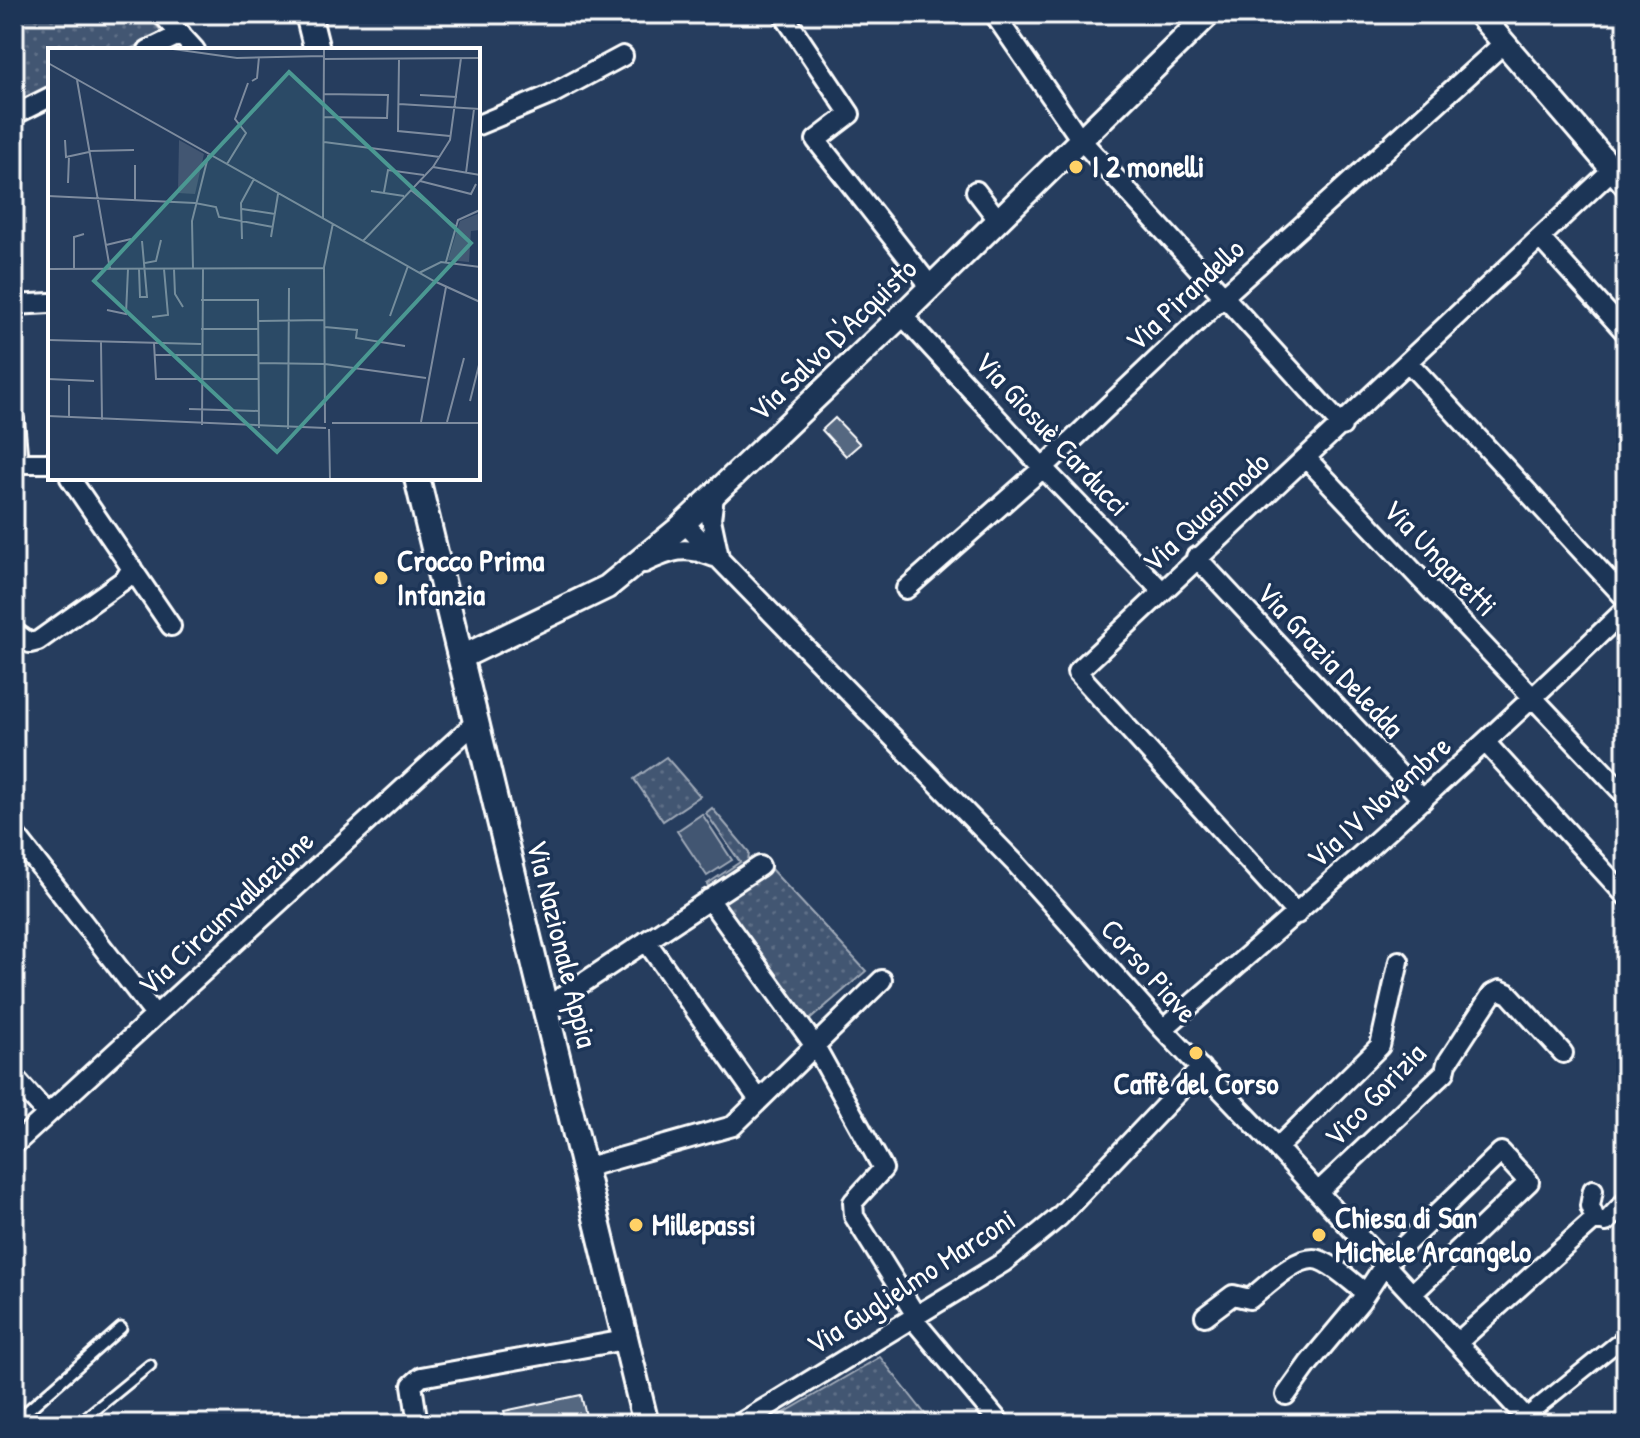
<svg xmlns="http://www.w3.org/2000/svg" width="1640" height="1438" viewBox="0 0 1640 1438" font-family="'Patrick Hand',sans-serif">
<defs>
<pattern id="park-dots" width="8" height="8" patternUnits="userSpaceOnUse" patternTransform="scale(2)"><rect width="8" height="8" fill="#425672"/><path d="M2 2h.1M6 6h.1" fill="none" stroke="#5e6f87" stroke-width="1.8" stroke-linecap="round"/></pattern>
</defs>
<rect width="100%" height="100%" fill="#263d5e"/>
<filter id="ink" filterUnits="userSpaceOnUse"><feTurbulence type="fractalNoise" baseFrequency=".0125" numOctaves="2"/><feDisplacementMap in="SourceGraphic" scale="16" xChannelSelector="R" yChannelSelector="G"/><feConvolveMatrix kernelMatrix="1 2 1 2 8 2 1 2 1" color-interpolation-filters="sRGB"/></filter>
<g filter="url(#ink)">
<path fill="url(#park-dots)" stroke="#a0aab8" stroke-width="2" d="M14 14H146L163 33 128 50H50V87L14 105Z
M666 757 700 796 663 821 634 779Z
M712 808 749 852 748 863 709 888 707 884 740 862 706 813Z
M769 867 866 971 806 1023 720 901Z
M880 1357 933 1424H765Z"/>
<path fill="#425672" stroke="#a0aab8" stroke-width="2" d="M702 814 732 860 707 876 677 831Z"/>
<path fill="#556781" stroke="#fff" stroke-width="2" d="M835 418 860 444 846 456 822 430Z
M581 1395 588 1424H508L504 1411Z"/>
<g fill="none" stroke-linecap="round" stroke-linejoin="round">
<defs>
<path id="service" d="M29 1424 27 1411 121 1328
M78 1424 150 1365"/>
<path id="pedestrian" d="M1525 1417 1626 1336"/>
<path id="minor" d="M162 14 195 50
M783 14 850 114 816 140 931 287
M994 14 1081 140 1342 426
M148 50 181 34
M14 115 50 97
M478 125 550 95 623 56
M976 191 999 221
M1540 238 1626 333
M14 305 50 303
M902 315 1043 468 1161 590
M1408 362 1626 599
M14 420 18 463
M1306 458 1626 796
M14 463H50
M70 478 171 626
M714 496 711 519 719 557
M684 523 1016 864 1163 1029 1277 1148 1532 1424
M1196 557 1423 800
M644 563C672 550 685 545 714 557
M906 589 1043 468 1224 296 1504 43
M14 632 30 643 38 641 125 579 132 568
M1486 743 1626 896
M14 833 155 1015
M709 899 815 1046 881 1165 883 1169 853 1202 854 1216 917 1317
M1297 914 1077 672 1613 169
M646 941 759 1100
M545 1008 760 866
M1163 1029C1321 893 1475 754 1626 609
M14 1077 47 1114
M14 1145 476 722
M1277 1148 1380 1046 1399 961
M584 1168 733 1126 882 980
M1593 1190 1590 1206 1595 1219
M1318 1192 1445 1072 1447 1063 1492 994 1500 990 1509 994 1563 1053
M1205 1316 1233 1295 1250 1299C1265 1287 1299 1253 1319 1260 1336 1266 1352 1283 1366 1293
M913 1319 1001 1424
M1457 1343 1595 1219 1606 1222 1626 1201
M1286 1395 1309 1363 1360 1302 1385 1264 1501 1152 1529 1182 1412 1294
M418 1424 412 1385 421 1377 625 1340
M739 1424 1004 1262 1059 1217 1201 1068"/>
<path id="tertiary" d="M1479 14 1626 185
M460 658 607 587 678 529 902 315 1209 14"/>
<path id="secondary" d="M308 14 317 50
M417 478 646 1424"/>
</defs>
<use href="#service" stroke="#fff" stroke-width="15"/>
<use href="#pedestrian" stroke="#fff" stroke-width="20"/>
<use href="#minor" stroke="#fff" stroke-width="24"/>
<use href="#tertiary" stroke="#fff" stroke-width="28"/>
<use href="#secondary" stroke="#fff" stroke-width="30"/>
<use href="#service" stroke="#1d3557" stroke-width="9"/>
<use href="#pedestrian" stroke="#1d3557" stroke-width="14"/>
<use href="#minor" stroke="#1d3557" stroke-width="18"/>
<use href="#tertiary" stroke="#1d3557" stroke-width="22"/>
<use href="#secondary" stroke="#1d3557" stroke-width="24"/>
</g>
</g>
<g fill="#ffd166" stroke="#1d3557" stroke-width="3">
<circle cx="1076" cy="167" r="8"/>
<circle cx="381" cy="578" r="8"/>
<circle cx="1196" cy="1053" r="8"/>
<circle cx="636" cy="1225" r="8"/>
<circle cx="1319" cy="1235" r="8"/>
</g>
<g text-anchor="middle" stroke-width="7" stroke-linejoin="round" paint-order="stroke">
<g font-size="30" font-weight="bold" fill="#fff" stroke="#1d3557" text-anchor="start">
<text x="1092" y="177">I 2 monelli</text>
<text x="397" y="571">Crocco Prima<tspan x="397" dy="34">Infanzia</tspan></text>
<text x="1196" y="1094" text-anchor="middle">Caffè del Corso</text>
<text x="1335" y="1228">Chiesa di San<tspan x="1335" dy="34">Michele Arcangelo</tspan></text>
<text x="652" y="1235">Millepassi</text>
</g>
<g font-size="30" fill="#fff" stroke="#1d3557">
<text transform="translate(1185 295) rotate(-43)" y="10">Via Pirandello</text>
<text transform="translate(833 340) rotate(-44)" y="10">Via Salvo D'Acquisto</text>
<text transform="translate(1052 434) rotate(47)" y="10">Via Giosuè Carducci</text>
<text transform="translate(1206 512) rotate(-43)" y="10">Via Quasimodo</text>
<text transform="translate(1440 558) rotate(46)" y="10">Via Ungaretti</text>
<text transform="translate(1330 660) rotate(47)" y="10">Via Grazia Deledda</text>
<text transform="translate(1379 802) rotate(-42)" y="10">Via IV Novembre</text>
<text transform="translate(226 913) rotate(-43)" y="10">Via Circumvallazione</text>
<text transform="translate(562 944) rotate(76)" y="10">Via Nazionale Appia</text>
<text transform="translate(1149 971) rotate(48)" y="10">Corso Piave</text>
<text transform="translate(1375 1095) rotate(-46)" y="10">Vico Gorizia</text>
<text transform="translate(911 1282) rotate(-33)" y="10">Via Guglielmo Marconi</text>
</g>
</g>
<g transform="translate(48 48)">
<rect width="432" height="432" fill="#263d5e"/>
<path d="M131 92 156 106 147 146 130 145ZM432 165V182L423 183 421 214 400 212 412 173Z" fill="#425672"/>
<path fill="none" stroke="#7d8b9e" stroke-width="2" d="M125 1 189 10 275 8M276 11 432 10M351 12 350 83 402 88M0 15 386 233 432 254M29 32 62 221M204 33 209 30 211 9M372 47 409 49M351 56 432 61M276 69 339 70 340 47 276 46M17 92 18 109 41 104M276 94 392 109M41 103 86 102M179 116 198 85 187 71 200 35M385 119 432 127M418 125 426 61M372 133 423 146 428 136M20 135 21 108M363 142 408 179M323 143 356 148M336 144 340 122 376 127M0 148 147 155M87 152V117M147 155 168 159 171 169 225 179M194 161 227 166M275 170 276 1M223 189 230 146M194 191 193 155 206 131M315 193 385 119 402 92 413 10M58 197 83 191M398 214 410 172 432 162M97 215 108 213 113 192M0 221 276 220M26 221V189L36 186M91 221 92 249H99L94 193M126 221 127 246 135 259M145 221 144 173 161 105M371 225 393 214 432 219M153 252H210L211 380M59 262 78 266 80 221M342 268 360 218M104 269 120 267 116 221M211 273 276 272M277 279 309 282 308 290 357 298M153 281H211M0 292 153 296M53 294 54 372M106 295 108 331H210M106 307H210M210 315 277 316 378 330M0 331 46 333M422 353 432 313M141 361 211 363M0 368 278 380M21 370V337M373 374 398 239M399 374 416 310M277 375 276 219 285 175M284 375H432M154 377 155 221M240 381 241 240M281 381 282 431"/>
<path fill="#4b9892" fill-opacity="0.15" stroke="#4b9892" stroke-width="4" d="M241 24 423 195 229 404 46 233Z"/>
<rect width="432" height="432" fill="none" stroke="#fff" stroke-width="4"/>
</g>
<rect width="1640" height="1438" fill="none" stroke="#1d3557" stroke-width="48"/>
<rect x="24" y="24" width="1592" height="1390" fill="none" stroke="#fff" stroke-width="3" filter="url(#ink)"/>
</svg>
